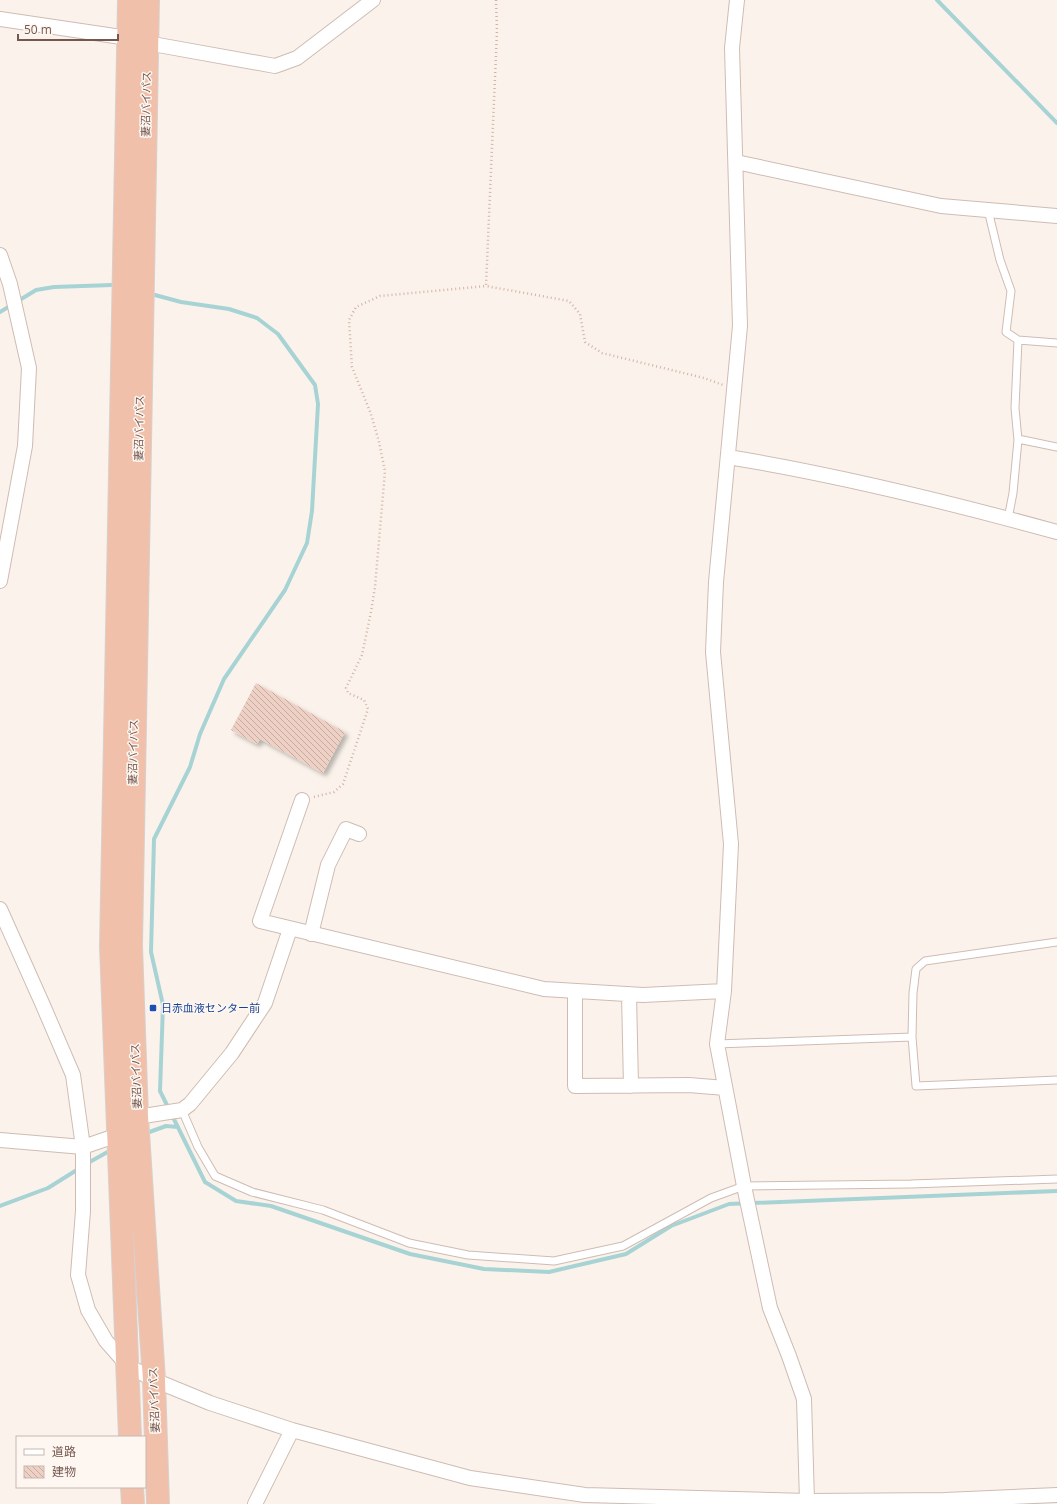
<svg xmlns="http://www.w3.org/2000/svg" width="1057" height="1504" viewBox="0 0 1057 1504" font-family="'Open Sans','Noto Sans JP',sans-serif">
<defs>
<pattern id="building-back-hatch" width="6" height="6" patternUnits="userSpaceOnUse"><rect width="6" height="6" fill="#eed0c5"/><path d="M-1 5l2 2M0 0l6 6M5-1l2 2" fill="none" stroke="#c5aca2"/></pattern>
<filter id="shadow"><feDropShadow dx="3.5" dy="3.5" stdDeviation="2" flood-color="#0004"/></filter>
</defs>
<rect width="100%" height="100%" fill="#fbf3eb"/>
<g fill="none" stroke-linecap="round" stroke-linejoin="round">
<path stroke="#a8d3d4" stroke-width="4" d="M937 0 1057 123
M155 295 181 302 229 309 257 318 278 334 315 385 318 404 312 511 307 543 285 590 224 679 200 734 190 767 154 839 151 952 163 1005 160 1091 205 1182 236 1201 271 1206 410 1254 484 1269 549 1272 626 1254 671 1226 729 1204 1057 1191
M0 312 36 290 54 287 112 285
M144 1134 166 1126 178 1127
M86 1164 113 1149
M0 1206 48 1188 80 1168"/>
</g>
<path fill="url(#building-back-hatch)" filter="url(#shadow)" d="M256 683 345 732 323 773 260 739 257 744 231 730Z"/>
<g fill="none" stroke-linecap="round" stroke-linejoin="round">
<defs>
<path id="service" d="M988 210 1000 260 1011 291 1006 332 1018 340 1057 343
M1018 439 1057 447
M1008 519 1013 493 1018 440 1015 408 1018 340
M912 1037 913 993 916 969 925 961 1057 942
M717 1044 912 1037 916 1086 1057 1080
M182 1110 198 1147 215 1176 252 1192 323 1210 409 1243 468 1255 554 1261 623 1246 711 1198 744 1186 911 1184 1057 1179"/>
<path id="minor" d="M737 0 732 48 740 326 716 582 713 652 731 844 724 991 717 1044 744 1186 770 1308 789 1356 804 1399 807 1501
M0 19 128 38 147 43 275 66 297 58 373 0
M736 162 941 206 1057 216
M0 255 10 284 29 368 25 446 0 581
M728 457C839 475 948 502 1057 532
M302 800 260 921 544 989 643 995 724 991
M0 909 42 1003 73 1075 83 1147V1211L78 1275 88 1310 106 1341 127 1365 154 1380 210 1403 292 1430 470 1478 585 1495 807 1501 945 1500 1057 1495
M311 934 328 865 346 829 359 834
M575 991V1086L689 1085 725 1088
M629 994 631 1086
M137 1117 182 1110 190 1104 232 1053 265 1003 290 929
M0 1140 83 1147 118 1135
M255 1504 292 1430"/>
<path id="trunk" d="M129 0 111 947 130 1437
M148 0 131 945 137 1117 154 1380 158 1504
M132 1487 133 1504"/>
</defs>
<use href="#service" stroke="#cebcb4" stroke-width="9"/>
<use href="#minor" stroke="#cebcb4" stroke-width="16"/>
<use href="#trunk" stroke="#d8d0ce" stroke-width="24"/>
<path stroke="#d3b3a8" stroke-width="2.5" stroke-dasharray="1 3" stroke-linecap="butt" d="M496 0 497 31 486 286 569 301 580 314 585 342 602 353 704 378 723 385
M314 797 334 792 343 784 368 709 364 700 348 693 346 688 362 655 371 612 375 587 385 471 379 442 371 414 352 367 349 320 356 307 380 296 486 286"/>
<use href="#service" stroke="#fff" stroke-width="7"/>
<use href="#minor" stroke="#fff" stroke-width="14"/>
<use href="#trunk" stroke="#f0c0aa" stroke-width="22"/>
</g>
<rect fill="#1a4fb4" stroke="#fef7f1" stroke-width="1.5" x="149" y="1004" width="8" height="8" rx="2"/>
<g text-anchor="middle" stroke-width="3" stroke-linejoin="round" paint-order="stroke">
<g font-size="11" fill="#745850" stroke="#fef7f1">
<text transform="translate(146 104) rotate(-89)" y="4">妻沼バイパス</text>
<text transform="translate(139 428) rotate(-89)" y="4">妻沼バイパス</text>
<text transform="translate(133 752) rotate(-89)" y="4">妻沼バイパス</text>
<text transform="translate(136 1076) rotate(-92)" y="4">妻沼バイパス</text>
<text transform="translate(154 1400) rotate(-92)" y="4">妻沼バイパス</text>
</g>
<g font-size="11" fill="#164399" stroke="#fef7f1" text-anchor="start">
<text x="161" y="1012">日赤血液センター前</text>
</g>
</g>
<rect x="16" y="1436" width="130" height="52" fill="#fef7f1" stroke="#c7b7b1"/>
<rect x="24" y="1449" width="20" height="6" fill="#ffffff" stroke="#c7b7b1"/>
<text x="52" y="1456" font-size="12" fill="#745850">道路</text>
<rect x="24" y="1466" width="20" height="12" fill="url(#building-back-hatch)" stroke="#c7b7b1"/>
<text x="52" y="1476" font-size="12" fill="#745850">建物</text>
<path d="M18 34v6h100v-6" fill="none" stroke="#745850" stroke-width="2"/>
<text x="24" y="34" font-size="12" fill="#745850" stroke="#fef7f1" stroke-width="3" paint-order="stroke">50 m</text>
</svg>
